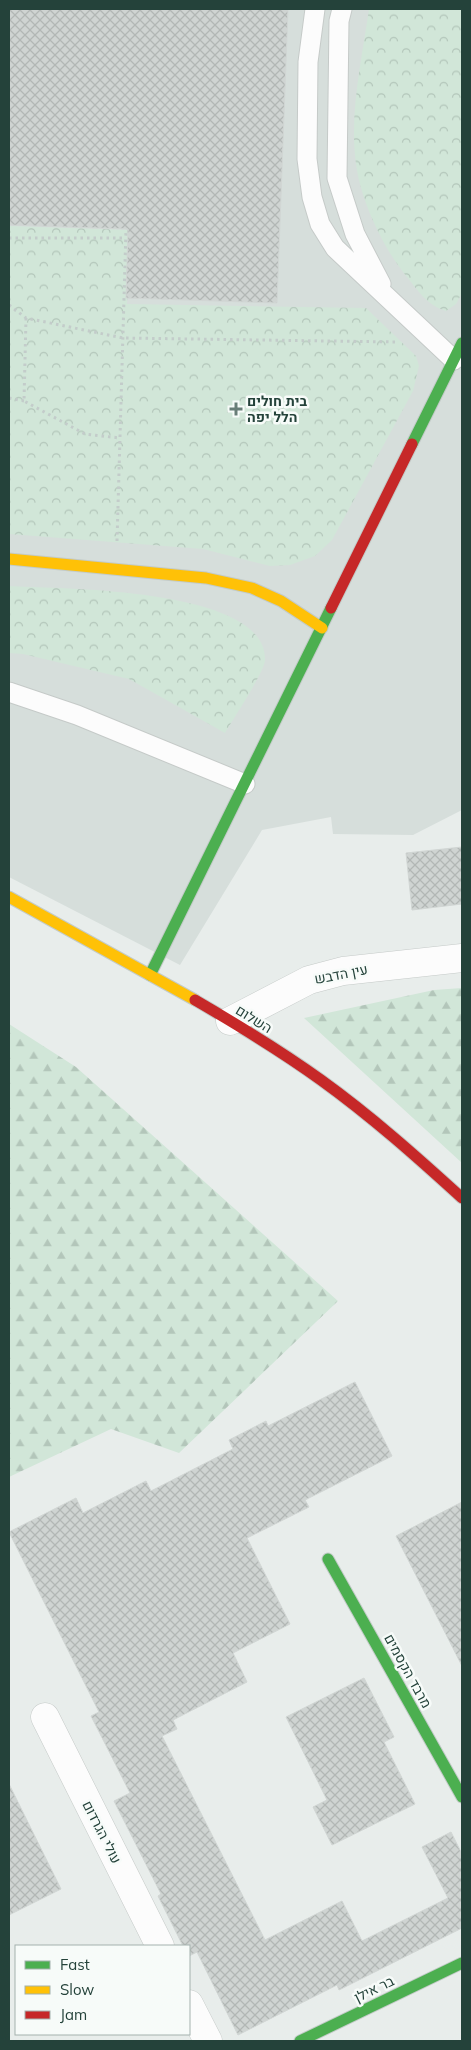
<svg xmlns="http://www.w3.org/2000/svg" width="471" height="2050" viewBox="0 0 471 2050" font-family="Mulish,Heebo,sans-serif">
<defs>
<pattern id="forest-firs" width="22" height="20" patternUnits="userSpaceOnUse" patternTransform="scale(1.25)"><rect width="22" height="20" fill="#d1e6d8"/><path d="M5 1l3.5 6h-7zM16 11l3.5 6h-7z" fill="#b3c6ba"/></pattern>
<pattern id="park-crowns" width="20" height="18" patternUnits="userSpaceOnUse" patternTransform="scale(1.25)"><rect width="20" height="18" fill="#d1e6d8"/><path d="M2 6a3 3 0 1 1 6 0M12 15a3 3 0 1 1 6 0" fill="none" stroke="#b3c6ba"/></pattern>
<pattern id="building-cross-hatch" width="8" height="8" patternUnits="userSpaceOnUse" patternTransform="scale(1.25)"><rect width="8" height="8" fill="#cfd4d2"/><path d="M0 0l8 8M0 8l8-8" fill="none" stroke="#b2b7b5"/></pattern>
</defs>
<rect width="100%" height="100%" fill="#e8edeb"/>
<path fill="#d6dedb" d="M9 9H462V810L413 835 333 834 331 817 262 830 180 965 9 877Z"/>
<path fill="url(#forest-firs)" d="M462 988V1163L304 1018 434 990Z
M9 1024 76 1067 338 1301 179 1453 111 1429 9 1477Z"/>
<path fill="url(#park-crowns)" d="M369 9H462V293L456 304 446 311C427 305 419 292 407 277 383 248 361 201 356 164 349 113 362 59 369 9Z
M9 226 130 230 127 304 366 308 416 356 419 366 413 391 332 540 315 556 290 565 270 566 203 549 9 534Z
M9 586C60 589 267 587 265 660 265 671 232 721 225 733L129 679 23 654 9 653Z"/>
<path fill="url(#building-cross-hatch)" stroke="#d1d6d4" d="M9 9H288L277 303 126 298 128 229 9 225Z
M462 847V904L412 910 406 853Z
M355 1382 392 1456 305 1500 309 1507 247 1538 290 1624 233 1653 247 1682 173 1720 177 1729 162 1736 265 1940 342 1901 362 1941 448 1898 422 1847 451 1832 462 1854V1928L339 1990 337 1985 238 2035 197 1952 189 1956V1946H183L158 1896 161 1894 114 1801 130 1793 91 1716 99 1712 9 1532 76 1498 83 1513 146 1481 151 1491 233 1449 229 1440 266 1421 268 1426Z
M462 1502V1666L396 1536Z
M364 1678 394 1737 384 1742 415 1804 332 1845 313 1807 327 1800 286 1717Z
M9 1784 61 1889 9 1915Z"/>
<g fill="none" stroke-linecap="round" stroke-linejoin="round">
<defs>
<path id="lane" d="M315 9 308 62 307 159 312 197 320 224 335 248 454 360
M342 9 339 21 337 178 355 234 381 284
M9 692 77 715 245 784"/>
<path id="street" d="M230 1021 309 980 343 971 462 958
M45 1717 160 1946
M189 2004 208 2041"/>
<path id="fast" d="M412 444 462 343
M150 975 331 608
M328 1559 462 1797
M300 2041 462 1963"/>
<path id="slow" d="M9 559 206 578 252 588 281 601 322 628
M9 897 195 1000"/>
<path id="jam" d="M331 608 412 444
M195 1000C238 1025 281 1051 321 1080 371 1116 417 1157 462 1198"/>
</defs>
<use href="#lane" stroke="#c5cac8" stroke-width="21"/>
<use href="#street" stroke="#c5cac8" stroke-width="29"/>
<use href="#fast" stroke="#c3cbc8" stroke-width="13"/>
<use href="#slow" stroke="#c3cbc8" stroke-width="13"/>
<use href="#jam" stroke="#c3cbc8" stroke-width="13"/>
<path stroke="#c3ccca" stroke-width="3" stroke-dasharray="2.5 4" stroke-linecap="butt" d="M9 238H126
M9 305 26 318 123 338 398 342
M26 318 24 401 85 434 120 438
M9 398 24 401
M117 541 126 229"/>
<use href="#lane" stroke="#fcfcfc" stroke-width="19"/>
<use href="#street" stroke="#fcfcfc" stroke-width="28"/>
<use href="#fast" stroke="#4caf50" stroke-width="11"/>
<use href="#slow" stroke="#ffc107" stroke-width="11"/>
<use href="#jam" stroke="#c62828" stroke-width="11"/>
</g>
<path fill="#697e78" stroke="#f7fbf9" stroke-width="2" d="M233.5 401.5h5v5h5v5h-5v5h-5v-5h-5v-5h5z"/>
<g text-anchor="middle" stroke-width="5" stroke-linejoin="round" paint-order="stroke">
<g font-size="14" font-weight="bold" fill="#24423a" stroke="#f7fbf9" text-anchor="start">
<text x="247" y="406">בית חולים<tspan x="247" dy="16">הלל יפה</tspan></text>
</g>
<g font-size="14" fill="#24423a" stroke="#f7fbf9">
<text transform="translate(341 974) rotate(-11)" y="5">עין הדבש</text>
<text transform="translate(254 1019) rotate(32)" y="5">השלום</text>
<text transform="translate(408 1671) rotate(61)" y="5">מרבד הקסמים</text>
<text transform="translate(102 1832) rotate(63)" y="5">עולי הגרדום</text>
<text transform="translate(374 1989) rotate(-26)" y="5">בר אילן</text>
</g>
</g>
<rect width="471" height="2050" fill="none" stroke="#24423a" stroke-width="20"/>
<rect x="15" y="1945" width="175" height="90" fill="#f7fbf9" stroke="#a3b1ad"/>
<rect x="25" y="1961" width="25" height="8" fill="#4caf50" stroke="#a3b1ad"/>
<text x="60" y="1970" font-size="15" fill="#24423a">Fast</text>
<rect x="25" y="1986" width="25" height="8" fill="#ffc107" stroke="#a3b1ad"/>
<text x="60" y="1995" font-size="15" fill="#24423a">Slow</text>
<rect x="25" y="2011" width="25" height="8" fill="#c62828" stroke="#a3b1ad"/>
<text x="60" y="2020" font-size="15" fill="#24423a">Jam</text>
</svg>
